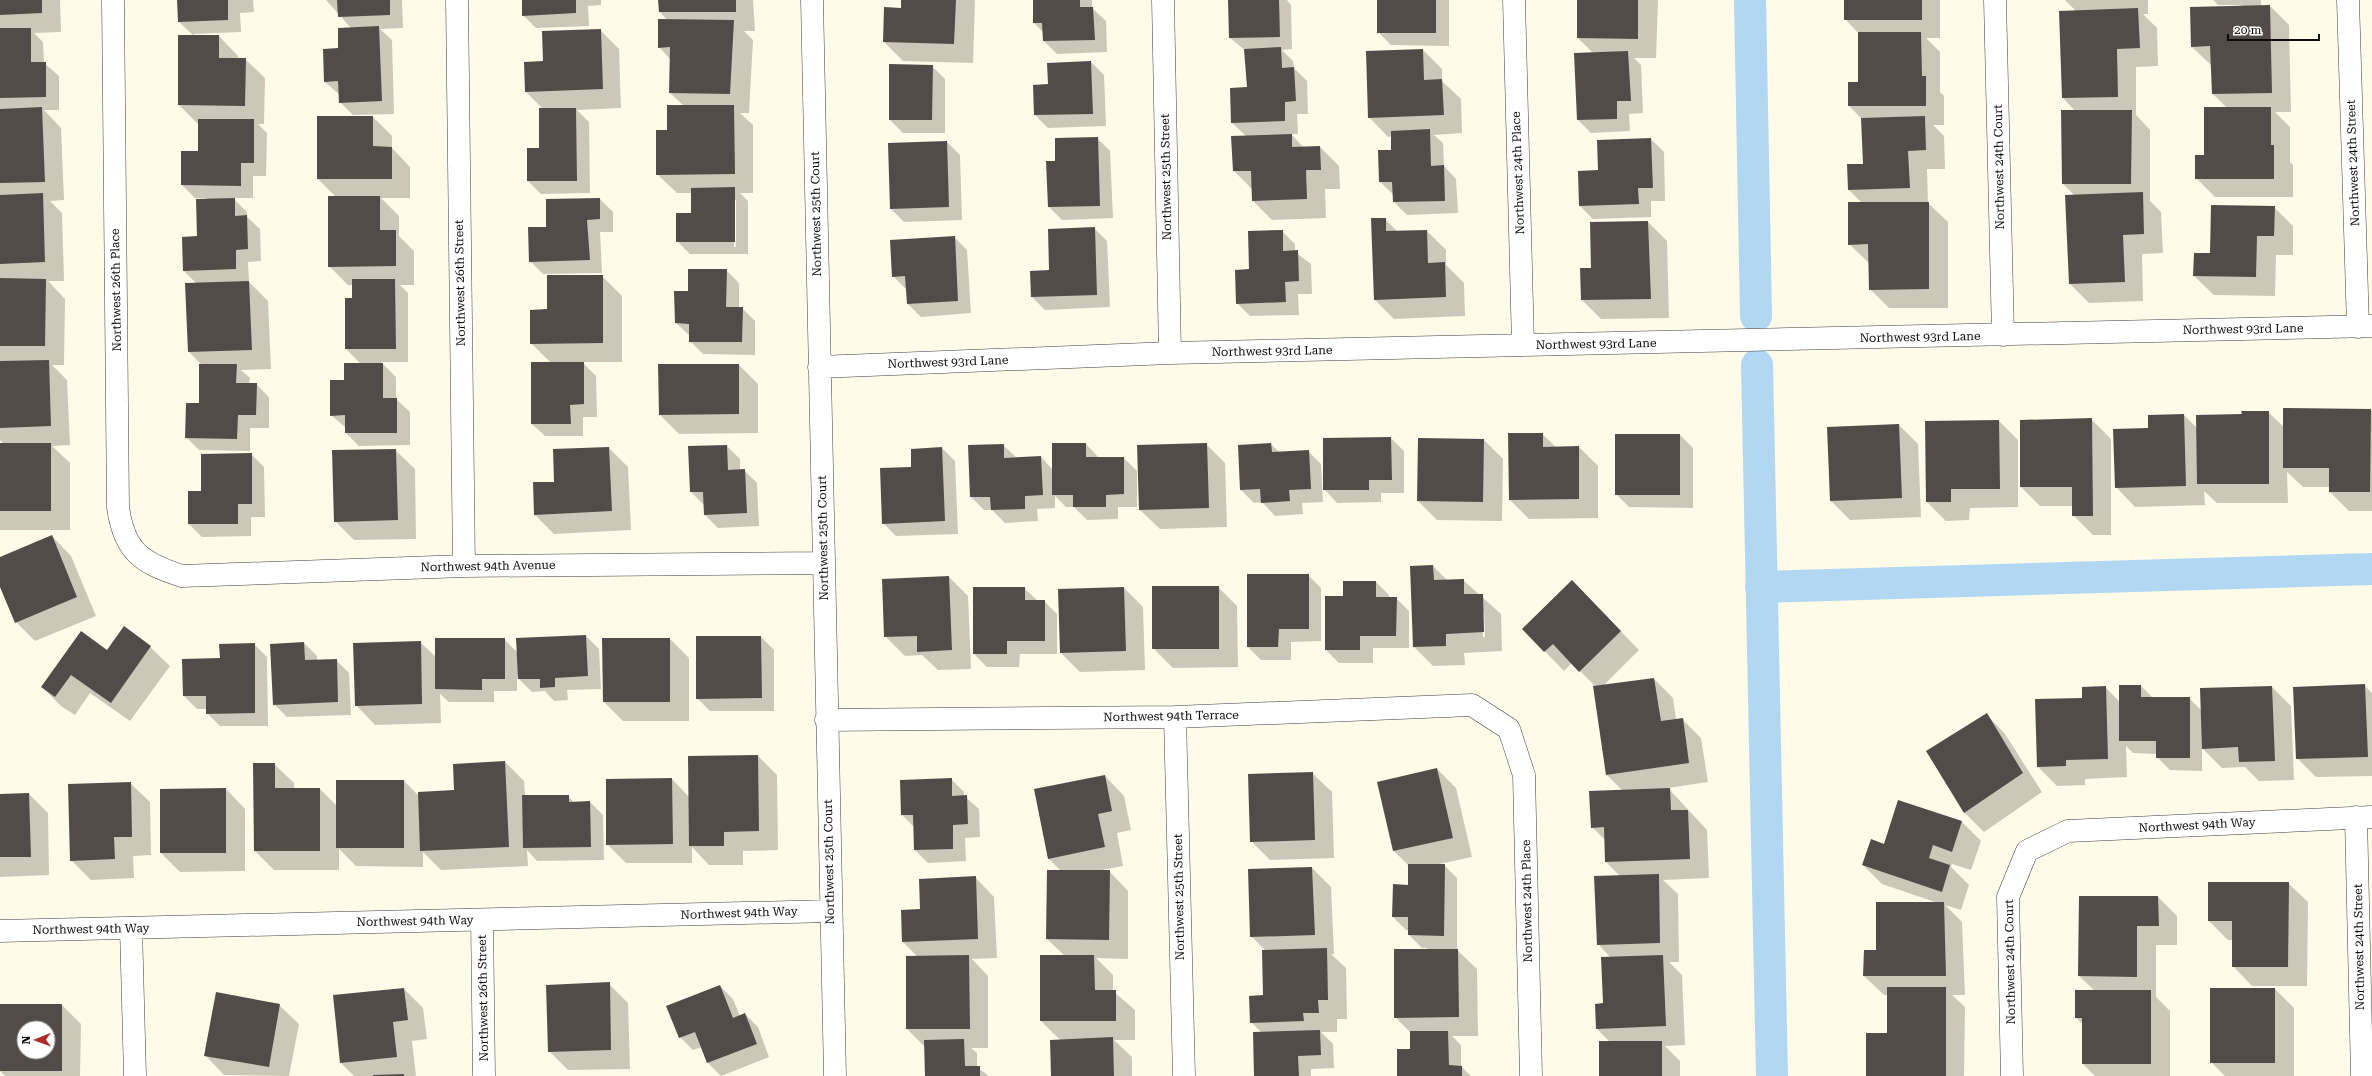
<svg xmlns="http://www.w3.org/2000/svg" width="2372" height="1076" viewBox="0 0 2372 1076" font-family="'Roboto Serif',serif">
<rect width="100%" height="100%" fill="#fefbe9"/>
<path fill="#0003" fill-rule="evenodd" d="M0 0H60L61 32 34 33 43 42 44 63 59 76V110H44L61 128 64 200 50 201 62 213 64 281H48L65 299 64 365H52L67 380 70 445 52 446 70 463V530H0V444H4L0 440Z
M178 0H253L254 12 240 13 241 32 194 34V36H219L238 56V59H245L265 78 264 124H258L267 133 266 176H253V198H233L247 212V217L260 229 261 261 248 262 249 282 268 301 271 369 241 370 250 378 249 384H256L269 397V428H250V451L199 450 186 437 200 404 202 365 189 352 196 283 184 271 198 237 207 198H195L182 185 199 152 198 124 179 105 194 36 179 22Z
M326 0H402L403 28 380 29 392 40 394 114 353 115 340 102V95L325 82 339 49 351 28Z
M523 0H601V5L588 6 589 26 536 28 523 15Z
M659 0H753L755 31H744L753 40 749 113H740L753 125V193H740L748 201V254H690L677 241 692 214V193H677L657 174 668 131 684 106 670 93 671 60 659 47 667 20 660 12ZM734 200H736V247H734Z
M902 0H975L973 63 903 61 884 42 902 9Z
M1034 0H1092V8L1106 21 1107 52 1057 54 1044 41 1043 32 1034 23Z
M1229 0H1287L1291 5 1292 49 1282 50 1293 61 1294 68 1307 81 1308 114H1297L1298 134H1291L1304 148 1320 147 1339 166 1340 189H1325L1326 218 1272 220 1253 201 1252 189 1234 171 1246 136 1232 123 1248 88 1246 51 1230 38Z
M1378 0H1449V46L1391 45 1378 32Z
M1578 0H1658L1656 58H1634L1641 65 1643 113 1629 114 1630 131 1591 133 1578 120 1593 53 1578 38Z
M1845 0H1940V38H1926L1940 52V92L1944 96V125H1933L1944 136 1945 169H1927L1928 203 1948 222V308H1889L1870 289 1869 263 1849 244 1862 203 1849 190 1864 165 1862 119 1849 106 1859 83V34L1845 19Z
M2065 0H2148V14H2143L2157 28 2158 66 2136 67V115L2150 130V201L2161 212 2163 253 2142 254 2143 301 2089 303 2070 284 2075 196 2063 184 2075 111 2063 98 2060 12 2076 11Z
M2213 0H2261V6H2270L2289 25 2291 112H2275L2290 127V162L2293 165V197H2215L2196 178 2227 108 2213 94 2212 66 2192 47 2241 6V5H2218Z
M600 30 619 49 621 108 577 110 589 122 590 193 541 194 528 181V149H540L543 109 526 92 544 62Z
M1423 50 1442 69V81L1461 99 1462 133 1434 135 1443 143 1444 166 1456 179 1458 213 1407 215 1394 202V195L1380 182 1392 151V136L1388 137 1369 117Z
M1091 62 1104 75 1106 126 1048 128 1035 115 1034 86 1049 85Z
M932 66 945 79V133H903L890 120Z
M373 117 392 136V148L410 167V198H381L399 216V236L414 251V285H400L408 293V362H381L396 377V399L410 412V445L359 446 346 433V428L331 415 345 381 361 364 346 349 353 285H348L329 266 336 197 318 179Z
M1097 138 1110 151 1113 218 1062 220 1049 207 1057 162Z
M1651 139 1664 152 1665 201H1651V217L1593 219 1580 206 1599 171Z
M947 142 960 155 962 220 904 222 891 209Z
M600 199 613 212V232H600L602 273 543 274 530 261 547 228Z
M2274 207 2293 226V255H2276L2275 296 2214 295 2194 276Z
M1385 219 1398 232 1427 231 1446 250V265L1464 283 1465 316 1394 319 1375 300Z
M1648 222 1667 241 1669 318 1601 319 1582 300 1581 269H1592Z
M1094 228 1107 241 1110 307 1045 310 1032 297 1050 271Z
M1282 231 1295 244V252L1311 264 1312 294H1298L1299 315 1250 316 1237 303 1250 270Z
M954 237 967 250 971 313 921 317 908 304 907 290 893 276Z
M726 270 739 283V308H742L755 321V355L703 354 690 341V336L676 323 675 292H689Z
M602 276 622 296V362H582L596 376 597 417H583V436H545L532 424 551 363 531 343 548 310Z
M739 365 758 384V433L679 434 660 415Z
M2370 410 2372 411V511H2349L2330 492V487H2303L2287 472 2288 503H2217L2204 491 2205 505 2135 507 2116 487 2149 429 2184 415 2197 428 2243 415 2268 412 2284 427Z
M2091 419 2111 439V535H2093L2073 515V506H2040L2021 487Z
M1999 421 2018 440V507L1970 508 1969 520 1946 521 1927 502Z
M1899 425 1918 444 1921 517 1850 520 1831 501Z
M1542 434 1556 447H1579L1598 466V518L1529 519 1510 500Z
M1680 435 1693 448V508L1629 507 1616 494Z
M1391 438 1404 451V493H1381V502L1337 503 1324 489Z
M1484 440 1503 459 1502 521 1437 520 1418 501Z
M1086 444 1099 458H1124L1137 471V507H1118V519L1087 520 1074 507H1066L1055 496V508L1037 509 1038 521 1005 523 992 510H984L971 497 1003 445 1017 458 1041 457 1053 470Z
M1206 444 1225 463 1227 527 1160 529 1140 510Z
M1271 444 1280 453 1308 451 1321 464 1323 502 1302 503 1303 514 1275 516 1262 502 1254 503 1241 490 1239 446Z
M727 446 740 459V470H744L757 483 759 526 718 528 705 515 704 505 691 492Z
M609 448 628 467 631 530 554 534 535 515 555 483Z
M942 448 955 461 958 534 896 536 883 523 912 468Z
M395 450 415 469 416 539 354 540 335 521Z
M251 454 264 467 265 517H251V536L202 537 189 524 202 492Z
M52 536 71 556 96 616 35 641 16 622 0 584V558Z
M1433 566 1447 580H1463L1501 614 1502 651 1464 653 1465 665 1433 666 1414 647ZM1482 611 1484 613 1485 637H1483Z
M1308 575 1321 588V641L1291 642V660H1261L1248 647Z
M949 577 968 596 971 669 938 670 922 655 905 656 885 636Z
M1376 582 1389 595V598H1396L1409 611V648H1373V663H1339L1326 650 1344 597Z
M1218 587 1237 606 1238 667 1173 668 1153 648Z
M1024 588 1038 601H1044L1057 614V654H1020L1019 667H987L974 654Z
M1124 588 1143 607 1145 670 1080 672 1061 653Z
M1591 601 1639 650 1603 686 1654 679 1673 698 1676 719H1682L1701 738 1708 782 1668 788 1707 830 1709 878 1663 880 1678 894 1679 962H1669L1682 975 1685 1045 1665 1046 1680 1061V1076H1600L1610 1042 1597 1029 1604 1004 1611 958 1598 944 1620 876 1606 862V841L1592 827 1623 791 1607 775 1596 687 1572 663 1564 671 1523 629Z
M124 628 150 647 170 666 130 721 90 693 75 715 61 706 42 687 107 651Z
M586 636 599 649 601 689 567 690 568 700 554 701 545 691 532 692 517 677V691H494V702H449L440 694 441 723 375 725 356 705 420 642 436 657 504 639 518 653Z
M761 637 774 650V711H710L697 698Z
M670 639 689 658V721H623L604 702Z
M304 643 317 656V661L336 660 349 673 351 715 287 717 274 704Z
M254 644 267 657 268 726H220L207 713V709H197L184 696 221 659Z
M2364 685 2372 693V776L2316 777 2297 758Z
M2141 686 2153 698H2189L2202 711 2272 687 2291 706 2294 780 2259 781 2245 767 2222 768 2202 748V771L2170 770 2157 757V754L2133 753 2126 746 2127 777 2085 779V785L2057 786 2038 767 2083 699 2105 687 2120 702Z
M1986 714 2005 734 2042 792 1984 832 1965 813 1927 752Z
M758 756 777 775 778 850 743 851V865H709L692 847V863H626L607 844 672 779 689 797Z
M505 762 524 781 525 796H568L575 803 590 802 603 815 604 860 537 861 527 850 528 866 441 870 423 852V867L356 866 339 849V870H274L255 851 274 764 294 783V789H320L337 806 404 781 419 796 455 791Z
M1437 769 1456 788 1472 857 1439 864 1444 865 1457 878V950L1477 969 1478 1036H1452L1461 1045V1066L1471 1076H1398L1411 1050V1033L1395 1017 1427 948H1422L1409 935V930H1406L1393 917 1409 886V866L1394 851 1379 783Z
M1312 773 1332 792 1334 858 1270 860 1251 841Z
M1105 776 1124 796 1131 830 1117 833 1123 866 1102 870 1109 871 1128 891V959L1096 958 1113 975V991L1135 1010V1040H1114L1132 1057V1076H1052L1060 1040 1041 1021 1065 956 1047 939 1061 871 1048 858Z
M951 779 964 792V796L979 809 980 837 965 838 966 861 928 863 915 850 914 827 902 815Z
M130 783 150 802 151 855 133 856 134 878 91 880 71 860Z
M226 789 245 809V871L180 872 161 853Z
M29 794 48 813 49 875 0 877V795Z
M1898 801 1962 822 1981 841 1971 870 1952 864 1951 867 1969 885 1961 910 1945 905 1962 922 1965 995H1952L1965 1007 1964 1076H1867L1888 1034V995H1884L1864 976 1877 951 1938 903 1882 884 1863 865 1884 845Z
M1312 868 1331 887 1334 954H1331L1346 968 1347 1019H1337V1032H1321L1333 1044 1334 1068 1311 1069V1076H1255L1262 1033 1251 1022 1264 996 1266 951 1251 936 1249 870Z
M975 877 994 897 997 958 972 959 988 976V1048H971L977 1053V1067L989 1076H926L925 1047 907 1029 918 957 903 942 902 911 921 910Z
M2288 883 2308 902 2307 986H2252L2233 966V940H2228L2209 921Z
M2080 897H2158L2177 916V945H2156V997L2170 1011V1076H2095L2083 1064V1024L2076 1018 2095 991 2079 976Z
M609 984 628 1003 630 1069 568 1070 549 1051Z
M720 986 733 999 740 1016 745 1014 758 1027 769 1057 721 1076 708 1063 702 1047 693 1050 680 1037Z
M404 989 423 1008 427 1039 412 1041 416 1076H354L341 1063Z
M2275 989 2294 1008V1076H2225L2211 1062Z
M0 1005H62L81 1024 80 1076H5L0 1071ZM24 1028H48V1052H24Z
M279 1005 299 1024 289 1076 224 1075 205 1055Z"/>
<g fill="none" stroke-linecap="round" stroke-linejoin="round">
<path stroke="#b1d7f2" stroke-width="32" d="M1750 0 1756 316
M1757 365 1772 1076
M1761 587 2372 569"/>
</g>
<path fill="#524c48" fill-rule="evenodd" d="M0 0H42V13L0 15Z
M177 0H228V20L178 22Z
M337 0H390V15L338 17Z
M522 0H576V13L522 16Z
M658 0H736V12H659Z
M901 0H956L954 44 883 42 884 7 901 8Z
M1033 0H1080V7H1093L1095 40 1043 41 1042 23H1033Z
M1228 0H1279L1280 37 1229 38Z
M1377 0H1436V33H1377Z
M1577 0H1638V39L1577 38Z
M1844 0H1922V20H1844Z
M2270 5 2272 93 2212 94 2210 46 2191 47 2190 7Z
M2138 8 2140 48 2117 49 2118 97 2062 98 2059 11Z
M658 19 734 20 730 94 669 93 670 47 658 48Z
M379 26 382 101 339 103 338 81 324 82 323 49 338 48V28Z
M0 28H31V62H46V97L0 98Z
M601 29 603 89 525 92 524 62 543 61 542 31Z
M1858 32H1921L1922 76H1926V106H1848V82H1858Z
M178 35H219V58H246L245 106 178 105Z
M1281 47 1282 68 1294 67 1296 101 1285 102V121L1231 123 1230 88 1247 87 1244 49Z
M1423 49 1424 80 1442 79 1444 115 1368 118 1366 51Z
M1628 51 1631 101H1617V119L1577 120 1574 53Z
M1091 61 1093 114 1034 115 1033 85 1048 84 1047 63Z
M889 64 933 65 932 120H889Z
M667 105H734L735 174 656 175V130H667Z
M42 107 45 182 0 183V109Z
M2204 107H2271V145H2274V179H2195V155H2204Z
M539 108H576L577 181H527V148H539Z
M2061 110H2132L2131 184H2062Z
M317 116H373V146L392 147V179H317Z
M1925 116 1926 150 1908 151 1910 188 1848 190 1847 164H1863L1861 118Z
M198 119H254V163H241V186L181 185V151H198Z
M1430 129 1431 166 1444 165 1445 201 1393 202 1392 182H1379L1378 150H1391V131Z
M1292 134V147L1320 146 1321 170H1306L1307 199 1252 201 1251 171H1233L1231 136Z
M1098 137 1100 206 1048 207 1046 161H1055V138Z
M1651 138 1653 188H1638L1639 204 1579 206 1578 171 1598 170 1597 140Z
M947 141 949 207 890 209 888 143Z
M735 187V242H676V213H691V188Z
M2143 192 2144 234 2123 235 2125 282 2069 284 2065 195Z
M43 193 45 262 0 264V195Z
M328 196H380V230H396V266L328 267Z
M235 198V216L247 215 248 249 236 250V269L183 271 182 237 197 236 196 199Z
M600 198V219L587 220 590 260 529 262 528 227H546V199Z
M1848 202H1929V289L1869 290 1868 244 1848 245Z
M2211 205 2275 206 2274 236H2257L2256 277 2193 276 2194 253H2210Z
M1371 218H1386V231L1427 230 1428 263 1445 262 1446 297 1374 300Z
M1648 221 1651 299 1581 300 1580 268H1591L1590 222Z
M1095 227 1097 295 1031 297 1030 271 1049 270 1048 229Z
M1283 230V251L1298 250 1299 281 1285 282 1286 302 1236 304 1235 270 1249 269 1248 231Z
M955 236 958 301 907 304 905 276 892 277 890 240Z
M688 269H727L726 307H743L742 342H689V324L675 323 674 291H688Z
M547 275H603V343L530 344V310L547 309Z
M0 278 46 279 45 346H0Z
M352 279H395L396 349H345V298H352Z
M249 281 252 350 188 352 185 283Z
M49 360 51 426 0 428V361Z
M531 362H584V404L570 405 571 424H531Z
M344 363H383V398H397V433H345V415L330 416V380H344Z
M199 364H237L236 383H257L256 415H238L237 439 185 438 186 403H199Z
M658 364H739V414L659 415Z
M2283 408 2371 409 2370 492H2329V468H2283Z
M2241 411H2269V484H2197L2196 415 2242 414Z
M2184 414 2186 486 2115 488 2113 429 2148 428V415Z
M2092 418 2093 516H2072V487H2020V420Z
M1999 420 2000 489H1951V502H1926L1925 421Z
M1899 424 1902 498 1830 501 1827 427Z
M1508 433H1543V447L1579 446V499L1509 500Z
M1615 434H1680V495H1615Z
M1391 437 1392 480H1369V490H1323V438Z
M1418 438 1484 439 1483 502 1417 501Z
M0 443H51V511H0Z
M1052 443H1086V457H1124V494L1106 495V507H1073V495H1052Z
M1207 443 1209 508 1139 510 1137 445Z
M1271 443 1272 452 1309 450 1311 489 1289 490 1290 501 1261 503 1260 489 1240 490 1238 445Z
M1004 444V458L1041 456 1043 495 1025 496V509L991 510 990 497H970L968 445Z
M727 445 728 470 745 469 747 513 704 515 703 492H690L688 446Z
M609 447 612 511 534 515 533 482H554L553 449Z
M942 447 945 521 882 524 880 468 911 467V449Z
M396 449 398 520 334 522 332 450Z
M252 453V504H238V524H188V491H201V454Z
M52 535 77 597 15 623 0 587V557Z
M1433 565 1434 580 1464 579V594H1483L1484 632 1446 634V646L1413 647 1410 566Z
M1247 574H1309V629H1279L1278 647H1247Z
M949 576 952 650 917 652V636L884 637 882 579Z
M1572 580 1621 631 1579 672 1553 644 1544 652 1522 629Z
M1343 581H1376V597H1397L1396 636H1360V650H1325V596H1343Z
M1152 586H1219V649H1152Z
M973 587H1025V600H1045V641H1007V654H973Z
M1124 587 1126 651 1060 653 1058 589Z
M124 626 151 646 111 703 71 675 55 697 41 687 81 631 107 650Z
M586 635 588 676 555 678V687L540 688V679H518L516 638Z
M696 636H761L762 698 696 699Z
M435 638H505V679H482V690L435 689Z
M602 638H670V702H603Z
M421 641 422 704 355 706 353 643Z
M304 642 305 660 337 659 338 702 273 705 270 644Z
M255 643V713L206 714V696H183L182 659 220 658 219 644Z
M1654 678 1661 721 1683 718 1689 763 1606 775 1593 686Z
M2365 684 2368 757 2296 759 2293 687Z
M2119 685H2141V697H2190V758H2156V741H2119Z
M2106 686 2108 759 2066 760V766L2037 767 2035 699 2082 698V687Z
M2272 686 2275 761 2239 762 2238 747 2202 749 2200 688Z
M1987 713 2023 773 1964 813 1926 751Z
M758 755 759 831 724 832V846H689L688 756Z
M505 761 509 847 420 851 418 792 454 790 453 764Z
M253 763H275V788H320V851H254Z
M1437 768 1453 838 1393 851 1377 782Z
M1313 772 1315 840 1250 842 1248 774Z
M1105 775 1112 811 1098 814 1105 847 1048 859 1034 789Z
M672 778 673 844 606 845V779Z
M952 778V796L967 795 968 824 953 825V849L914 850 913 815H901L900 780Z
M336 780H404V848H336Z
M131 782 132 837H114L115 859 70 861 68 784Z
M226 788V853H160V789Z
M1670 788 1671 810H1688L1690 859 1605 862 1604 827 1591 828 1589 791Z
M29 793 31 857H0V794Z
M522 795H569V802L590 801 591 847 523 848Z
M1898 800 1962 821 1952 852 1933 845 1929 858 1950 865 1942 892 1862 865 1871 839 1884 844Z
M1408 864H1445L1444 936 1408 935V917H1392L1393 884 1408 885Z
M1312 867 1315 935 1250 937 1248 869Z
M1047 870H1110L1109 940 1046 939Z
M1659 874 1660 943 1597 945 1594 876Z
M976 876 978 939 902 942 901 910 920 909 919 879Z
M2208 882H2289L2288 967H2232V921H2208Z
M2079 896H2158L2159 926H2137V977L2078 976Z
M1876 902H1944L1946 976H1863L1864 950H1876Z
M1327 948 1328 1000H1318L1319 1013H1303L1304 1021 1250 1023 1249 996 1263 995 1262 950Z
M1394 949H1458L1459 1017 1394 1018Z
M969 955 970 1029H906V956Z
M1040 955H1094L1095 990H1116V1021H1040Z
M1663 955 1666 1026 1596 1029 1595 1004 1603 1003 1601 957Z
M610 982 611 1050 548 1052 546 985Z
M720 985 733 1018 745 1013 757 1044 707 1063 695 1032 679 1038 666 1006Z
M1887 987H1946V1076H1866V1033H1887Z
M404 988 408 1020 393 1022 397 1057 340 1063 333 995Z
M2210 988H2275V1063H2210Z
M2075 990H2151V1064H2082V1018H2075Z
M216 992 280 1004 269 1067 204 1056Z
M0 1004H62V1071H0ZM24 1028H48V1052H24Z
M1320 1030 1321 1055 1298 1056 1299 1076H1254L1253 1032Z
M1410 1031H1448L1449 1065 1462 1066V1076H1397V1049H1410Z
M1113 1037 1114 1076H1051L1050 1040Z
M964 1039 965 1066H980V1076H925L924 1040Z
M1599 1041H1662V1076H1599Z
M404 1074V1076H373V1075Z"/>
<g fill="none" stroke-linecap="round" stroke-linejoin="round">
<defs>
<path id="minor" d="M113 0 118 507C124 551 141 563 182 576L464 566 823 563
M457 0 464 566
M812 0 835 1076
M1163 0 1170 353
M1514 0 1523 345
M1995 0 2003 335
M2348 0 2358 327
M819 367 1170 353 2372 326
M1175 717 1184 1076
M826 720 1175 717 1472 705 1509 729 1524 775 1531 1076
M2356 817 2362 1076
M482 920 484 1076
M131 928 135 1076
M0 931 830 911
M2012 1076 2008 897 2027 851 2068 831 2372 817"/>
</defs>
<use href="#minor" stroke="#3e3e3e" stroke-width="23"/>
<use href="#minor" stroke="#fff" stroke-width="22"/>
</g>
<g text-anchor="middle" stroke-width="4" stroke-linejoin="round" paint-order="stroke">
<g font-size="12" fill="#0b0b0b" stroke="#fff">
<text transform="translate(2353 163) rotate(-92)" y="4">Northwest 24th Street</text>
<text transform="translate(1999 167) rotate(-91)" y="4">Northwest 24th Court</text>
<text transform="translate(1518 173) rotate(-92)" y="4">Northwest 24th Place</text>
<text transform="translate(1166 177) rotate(-91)" y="4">Northwest 25th Street</text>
<text transform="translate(816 214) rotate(-91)" y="4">Northwest 25th Court</text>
<text transform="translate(460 283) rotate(-91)" y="4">Northwest 26th Street</text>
<text transform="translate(116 290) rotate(-91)" y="4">Northwest 26th Place</text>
<text transform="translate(2243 329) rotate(-1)" y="4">Northwest 93rd Lane</text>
<text transform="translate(1920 337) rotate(-1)" y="4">Northwest 93rd Lane</text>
<text transform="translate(1596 344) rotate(-1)" y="4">Northwest 93rd Lane</text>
<text transform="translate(1272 351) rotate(-1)" y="4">Northwest 93rd Lane</text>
<text transform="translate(948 362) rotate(-2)" y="4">Northwest 93rd Lane</text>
<text transform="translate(823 538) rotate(-91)" y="4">Northwest 25th Court</text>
<text transform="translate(488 566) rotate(-1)" y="4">Northwest 94th Avenue</text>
<text transform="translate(1171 716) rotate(-1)" y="4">Northwest 94th Terrace</text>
<text transform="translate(2197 825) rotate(-3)" y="4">Northwest 94th Way</text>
<text transform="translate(829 862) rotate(-91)" y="4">Northwest 25th Court</text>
<text transform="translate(1179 897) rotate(-91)" y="4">Northwest 25th Street</text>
<text transform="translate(1527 901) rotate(-91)" y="4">Northwest 24th Place</text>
<text transform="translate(739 913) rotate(-2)" y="4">Northwest 94th Way</text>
<text transform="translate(415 921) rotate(-1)" y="4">Northwest 94th Way</text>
<text transform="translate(91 929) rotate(-1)" y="4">Northwest 94th Way</text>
<text transform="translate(2359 947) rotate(-91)" y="4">Northwest 24th Street</text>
<text transform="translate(2010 962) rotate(-91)" y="4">Northwest 24th Court</text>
<text transform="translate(483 998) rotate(-91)" y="4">Northwest 26th Street</text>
</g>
</g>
<g transform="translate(36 1040) rotate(269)"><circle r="19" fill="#ffffff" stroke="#9d9d9d"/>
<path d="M0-3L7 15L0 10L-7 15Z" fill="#b22b2b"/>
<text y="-6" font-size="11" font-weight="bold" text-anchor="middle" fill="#0b0b0b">N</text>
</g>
<path d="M2228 34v6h91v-6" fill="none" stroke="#0b0b0b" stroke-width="2"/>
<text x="2234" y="34" font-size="12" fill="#0b0b0b" stroke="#ffffff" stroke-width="3" paint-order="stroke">20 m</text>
</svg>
